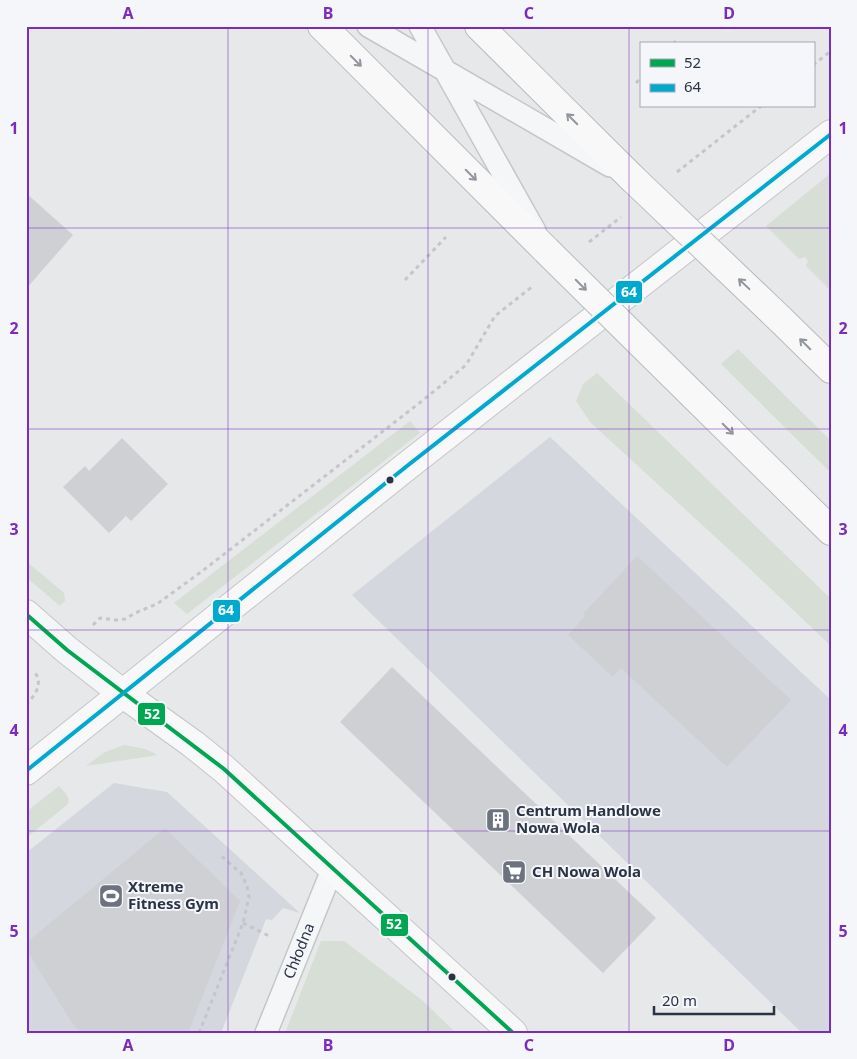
<svg xmlns="http://www.w3.org/2000/svg" width="857" height="1059" viewBox="0 0 857 1059" font-family="'Noto Sans',sans-serif">
<rect width="100%" height="100%" fill="#e6e8ea"/>
<path fill="#d4d7dd" d="M550 437 831 700V1033H802L352 595Z
M114 783 167 792 300 913 283 908 272 920 266 919 221 1033H26V853Z"/>
<path fill="#d6ded6" d="M831 173V291L806 266 808 261 805 257 799 259 766 226Z
M738 349 831 441V473L721 364Z
M597 373 831 599V646L747 566 590 422 576 401 583 384Z
M410 421 420 433 187 614 174 603Z
M26 561 64 593 65 601 60 606 26 577Z
M124 745 145 749 158 755 86 766 105 752Z
M59 786C64 792 72 798 67 805L26 838V812Z
M321 941H344L423 1001 456 1033H285Z"/>
<path fill="#ced0d3" d="M26 193 73 235 26 289Z
M122 438 168 484 131 521 126 516 109 533 63 487 85 466 89 471Z
M637 556 791 700 727 767 621 668 613 677 568 635 585 616 583 614Z
M392 667 656 918 603 973 340 722Z
M165 828 240 901 188 1033H82L74 1026 26 949V943Z"/>
<g fill="none" stroke-linecap="round" stroke-linejoin="round">
<defs>
<path id="service" d="M368 26 610 166
M420 26 535 231
M266 1033 332 870"/>
<path id="tertiary" d="M26 614 67 650 122 693"/>
<path id="secondary" d="M122 693 193 744 224 769 513 1033
M26 771 407 466 831 134"/>
<path id="motorway" d="M322 26 546 250
M479 26 632 178
M779 318 831 369
M693 395 831 531"/>
</defs>
<use href="#service" stroke="#c4c6c8" stroke-width="24"/>
<use href="#tertiary" stroke="#c4c6c8" stroke-width="30"/>
<use href="#secondary" stroke="#c4c6c8" stroke-width="30"/>
<use href="#motorway" stroke="#b8bbbf" stroke-width="30"/>
<path stroke="#c5c6ca" stroke-width="3" stroke-dasharray="4 4" stroke-linecap="butt" d="M673 44 677 40
M813 65 831 51
M636 83 641 78
M677 172 761 106
M589 242 621 217
M405 280 446 237
M93 625 100 618 115 620 125 619 135 613 157 604 201 572 422 401 466 365 495 316 533 286
M26 705C35 695 44 684 34 671
M243 923 271 937
M199 1033 243 923 249 897 247 886 241 873 219 854"/>
<use href="#service" stroke="#f5f6f7" stroke-width="21"/>
<use href="#tertiary" stroke="#f5f6f7" stroke-width="28"/>
<use href="#secondary" stroke="#f8f8f8" stroke-width="28"/>
<use href="#motorway" stroke="#f8f8f8" stroke-width="28"/>
<defs>
<path id="motorway-bridge" d="M632 178 779 318
M546 250 693 395"/>
</defs>
<use href="#motorway-bridge" stroke="#b8bbbf" stroke-width="30" stroke-linecap="butt"/>
<use href="#motorway-bridge" stroke="#f8f8f8" stroke-width="28"/>
<defs>
<path id="bus-1" d="M26 614 67 650 224 769 513 1033"/>
<path id="bus-2" d="M26 771 407 466 831 134"/>
</defs>
<use href="#bus-1" stroke="#f4f6f9" stroke-width="8"/>
<use href="#bus-2" stroke="#f4f6f9" stroke-width="8"/>
<use href="#bus-1" stroke="#00a651" stroke-width="4"/>
<use href="#bus-2" stroke="#00a9ce" stroke-width="4"/>
</g>
<defs><path id="oneway-shaft" d="M-6 0H5M1.5-3L5.5 0L1.5 3" fill="none" stroke-width="1.6" stroke-linecap="round" stroke-linejoin="round" transform="scale(1.25)"/></defs>
<g stroke="#92969e">
<use href="#oneway-shaft" transform="translate(356 61) rotate(45)"/>
<use href="#oneway-shaft" transform="translate(572 119) rotate(-135)"/>
<use href="#oneway-shaft" transform="translate(471 175) rotate(45)"/>
<use href="#oneway-shaft" transform="translate(744 284) rotate(-137)"/>
<use href="#oneway-shaft" transform="translate(581 285) rotate(45)"/>
<use href="#oneway-shaft" transform="translate(805 344) rotate(-135)"/>
<use href="#oneway-shaft" transform="translate(728 429) rotate(45)"/>
</g>
<path fill="none" stroke="#7b2cbf" stroke-width="1" stroke-opacity="0.55" d="M228 26V1033M428 26V1033M629 26V1033M26 228H831M26 429H831M26 630H831M26 831H831"/>
<defs>
<symbol id="building-square" viewBox="-11 -11 22 22"><rect x="-9" y="-9" width="18" height="18" rx="4" fill="#6c737f" stroke="#f4f6f9"/><path d="M-4-6H4V6H1V3H-1V6H-4ZM-2.5-4.3h1.7v1.8h-1.7ZM.8-4.3h1.7v1.8H.8ZM-2.5-1h1.7V.8h-1.7ZM.8-1h1.7V.8H.8Z" fill="#fff"/></symbol>
<symbol id="supermarket-square" viewBox="-11 -11 22 22"><rect x="-9" y="-9" width="18" height="18" rx="4" fill="#6c737f" stroke="#f4f6f9"/><path d="M-6-5.5h2.5l.6 2H6L4.5 2H-2.5L-4.4-4H-6ZM-1.5 3.2a1.3 1.3 0 1 0 .1 0ZM3 3.2a1.3 1.3 0 1 0 .1 0Z" fill="#fff"/></symbol>
<symbol id="stadium-square" viewBox="-11 -11 22 22"><rect x="-9" y="-9" width="18" height="18" rx="4" fill="#6c737f" stroke="#f4f6f9"/><path d="M0-5a6.5 5 0 1 0 0 10a6.5 5 0 1 0 0-10ZM-3.5-1.8h7v3.6h-7Z" fill="#fff"/></symbol>
</defs>
<g fill-rule="evenodd">
<use href="#building-square" x="484" y="806" width="28" height="28"/>
<use href="#supermarket-square" x="500" y="858" width="28" height="28"/>
<use href="#stadium-square" x="97" y="882" width="28" height="28"/>
</g>
<g fill="#2b3445" stroke="#f4f6f9" stroke-width="2">
<circle cx="390" cy="480" r="4.5"/>
<circle cx="452" cy="977" r="4.5"/>
</g>
<g text-anchor="middle" stroke-width="4" stroke-linejoin="round" paint-order="stroke">
<g font-size="15" font-weight="bold" fill="#2b3445" stroke="#f4f6f9" text-anchor="start">
<text x="516" y="816">Centrum Handlowe<tspan x="516" dy="17">Nowa Wola</tspan></text>
<text x="532" y="877">CH Nowa Wola</text>
<text x="128" y="892">Xtreme<tspan x="128" dy="17">Fitness Gym</tspan></text>
</g>
<g font-size="15" fill="#2b3445" stroke="#f4f6f9">
<text transform="translate(299 951) rotate(-68)" y="5">Chłodna</text>
</g>
</g>
<g stroke="#f4f6f9" stroke-width="2">
<rect x="615" y="280" width="28" height="24" rx="5" fill="#00a9ce"/>
<rect x="212" y="599" width="29" height="24" rx="5" fill="#00a9ce"/>
<rect x="137" y="702" width="29" height="24" rx="5" fill="#00a651"/>
<rect x="380" y="913" width="29" height="24" rx="5" fill="#00a651"/>
</g>
<g font-size="14" text-anchor="middle" font-weight="bold" fill="#fff">
<text x="629" y="297">64</text>
<text x="226" y="615">64</text>
<text x="152" y="719">52</text>
<text x="394" y="929">52</text>
</g>
<rect width="857" height="1059" fill="none" stroke="#f4f6f9" stroke-width="55"/>
<rect x="640" y="42" width="175" height="65" fill="#f4f6f9" stroke="#a4a8b1"/>
<rect x="650" y="59" width="25" height="8" fill="#00a651" stroke="#a4a8b1"/>
<text x="684" y="68" font-size="15" fill="#2b3445">52</text>
<rect x="650" y="84" width="25" height="8" fill="#00a9ce" stroke="#a4a8b1"/>
<text x="684" y="92" font-size="15" fill="#2b3445">64</text>
<path d="M654 1006v8h120v-8" fill="none" stroke="#2b3445" stroke-width="2.5"/>
<text x="662" y="1006" font-size="15" fill="#2b3445" stroke="#f4f6f9" stroke-width="4" paint-order="stroke">20 m</text>
<rect x="28" y="28" width="802" height="1004" fill="none" stroke="#7b2cbf" stroke-width="2"/>
<g font-size="16" text-anchor="middle" font-weight="bold" fill="#7b2cbf">
<text x="128" y="19">A</text>
<text x="328" y="19">B</text>
<text x="529" y="19">C</text>
<text x="729" y="19">D</text>
<text x="14" y="134">1</text>
<text x="843" y="134">1</text>
<text x="14" y="334">2</text>
<text x="843" y="334">2</text>
<text x="14" y="535">3</text>
<text x="843" y="535">3</text>
<text x="14" y="736">4</text>
<text x="843" y="736">4</text>
<text x="14" y="937">5</text>
<text x="843" y="937">5</text>
<text x="128" y="1051">A</text>
<text x="328" y="1051">B</text>
<text x="529" y="1051">C</text>
<text x="729" y="1051">D</text>
</g>
</svg>
